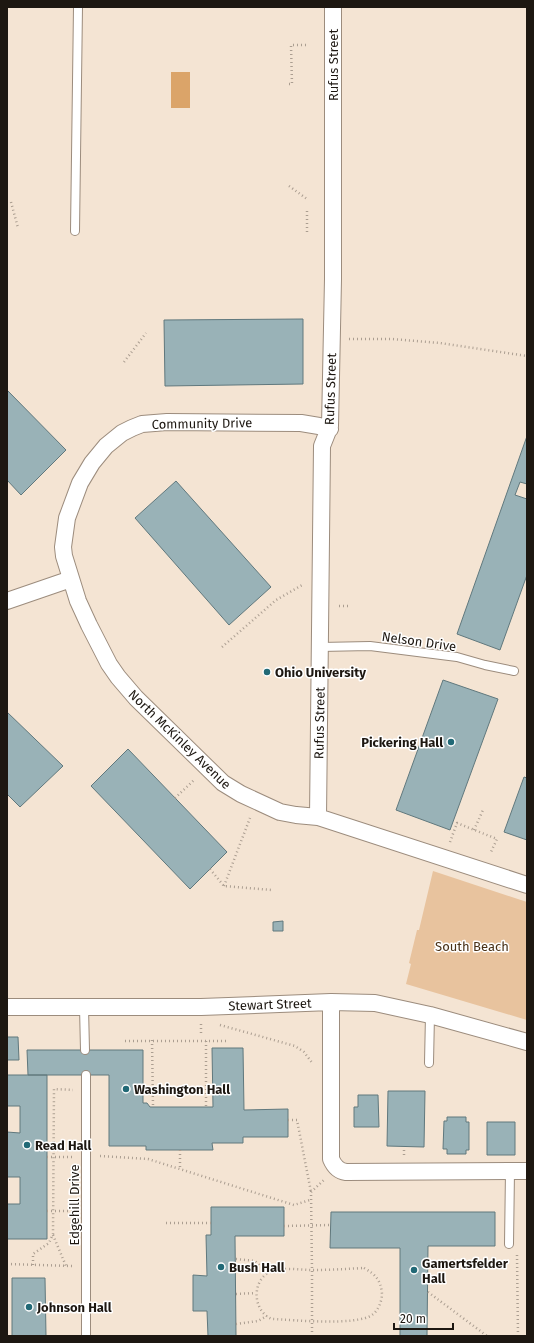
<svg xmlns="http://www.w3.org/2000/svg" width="534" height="1343" viewBox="0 0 534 1343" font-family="'Fira Sans',sans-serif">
<rect width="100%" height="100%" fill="#f4e4d3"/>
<path fill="#e8c39e" d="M433 871 527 902V1020L406 984 411 964 409 963 417 930H419Z"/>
<path fill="#dba469" d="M171 72H190V108H171Z"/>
<path fill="#99b2b7" stroke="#60787d" d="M303 319V384L165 386 164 320Z
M7 390 66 450 21 495 7 480Z
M527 436V484L520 482 515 495 527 499V575L500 650 457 634Z
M176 481 271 587 229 625 135 518Z
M443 680 498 699 450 830 396 810Z
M7 712 63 766 20 807 7 794Z
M128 749 227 852 190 889 91 786Z
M524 777 527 778V840L504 832Z
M283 921V931H273V922Z
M7 1037H18L19 1060H7Z
M212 1048H243L244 1110 288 1109V1137H243V1143H212L213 1150H146V1146H109V1075H28L27 1050H143V1103H147L150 1107H213Z
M7 1075H47V1239H7V1204H20V1177H7V1132L20 1133V1106H7Z
M388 1091H425L424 1147 387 1146Z
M358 1095H378L379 1127H354V1107H358Z
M447 1117H466V1122H469V1150H466V1154H447V1149H443L444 1121H447Z
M487 1122H515V1155H487Z
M211 1207H284V1236H235L236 1336H208L207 1311H193V1275L207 1276 206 1235H211Z
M331 1212H495V1246H428L427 1336H400V1248H330Z
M12 1278H45L46 1336H12Z"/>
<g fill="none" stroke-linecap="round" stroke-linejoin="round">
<defs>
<path id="lane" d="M75 231 78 7
M320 647 370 646 457 657 485 665 514 671
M84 1007 85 1050
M429 1063 430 1015
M509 1244 510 1171
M86 1336V1075"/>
<path id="street" d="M330 429 319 426 301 423 167 422 142 424 132 428 122 433 106 446 92 463 80 483 67 518 63 547 64 556 78 601 89 625 109 664 118 677 136 698 223 783 241 794 280 812 296 815 318 817 527 885
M7 601 71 579
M318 817 322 446 330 426 333 279V7
M331 1002V1159C334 1166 338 1171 346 1172L527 1171
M7 1007H201L331 1002 375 1003 430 1015 527 1042"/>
</defs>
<use href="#lane" stroke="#9c8c7d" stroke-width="10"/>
<use href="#street" stroke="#9c8c7d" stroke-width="18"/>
<path stroke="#ab9e91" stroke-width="2.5" stroke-dasharray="1 3" stroke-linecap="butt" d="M289 84H292L291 45H308
M289 186 307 199
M11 202 18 228
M307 232V211
M349 339H392L440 343 527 356
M124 362 146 333
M339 606H350
M222 647 276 600 304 584
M175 798 194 780
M474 830 483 810
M450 842 457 823 497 839 490 854
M210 869 224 886 272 890
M224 886 250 818
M201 1024V1036
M220 1025 295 1046 304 1052 313 1064
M152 1040 153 1107
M125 1041H226
M206 1041V1107
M288 1120H297L311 1192
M180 1150V1169
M404 1155V1147
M100 1156 148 1159 294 1205 310 1200
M47 1157H73
M47 1211H73
M166 1223H211
M284 1226 330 1225
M53 1235 66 1266
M517 1255 518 1336
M236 1259 255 1261 268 1273
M7 1264 72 1266
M33 1265V1254L49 1243 53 1234 54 1089 73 1090
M364 1268C375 1274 381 1280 382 1294 382 1301 378 1311 372 1315 356 1326 293 1320 272 1319 252 1311 251 1279 272 1271 284 1267 299 1270 312 1270 329 1270 346 1269 364 1268Z
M428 1292 487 1336
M236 1294 256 1293
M236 1324 258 1321 267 1316
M312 1336V1270L311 1192 324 1180"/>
<use href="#lane" stroke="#fff" stroke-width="8"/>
<use href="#street" stroke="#fff" stroke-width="16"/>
</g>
<g fill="#216976" stroke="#fff" stroke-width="1.5">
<circle cx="267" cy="672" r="4"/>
<circle cx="451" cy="742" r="4"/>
<circle cx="126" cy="1089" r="4"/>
<circle cx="27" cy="1145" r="4"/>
<circle cx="221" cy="1267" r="4"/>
<circle cx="414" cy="1270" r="4"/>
<circle cx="29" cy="1307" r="4"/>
</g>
<g text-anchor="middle" stroke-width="3" stroke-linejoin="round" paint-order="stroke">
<g font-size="13" fill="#1d1711" stroke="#fff">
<text transform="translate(333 65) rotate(-90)" y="5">Rufus Street</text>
<text transform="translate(330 389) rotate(-88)" y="5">Rufus Street</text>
<text transform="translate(202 423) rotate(-1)" y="5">Community Drive</text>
<text transform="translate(419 641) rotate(8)" y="5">Nelson Drive</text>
<text transform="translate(319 723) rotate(-89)" y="5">Rufus Street</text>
<text transform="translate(180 739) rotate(44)" y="5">North McKinley Avenue</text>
<text transform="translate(270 1004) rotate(-2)" y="5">Stewart Street</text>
<text transform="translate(74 1205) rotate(-90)" y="5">Edgehill Drive</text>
</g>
<g font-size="13" font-weight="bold" fill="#1d1711" stroke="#fff" text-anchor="start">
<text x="275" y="677">Ohio University</text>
<text x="443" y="747" text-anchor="end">Pickering Hall</text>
<text x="134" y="1094">Washington Hall</text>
<text x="35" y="1150">Read Hall</text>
<text x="422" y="1268">Gamertsfelder<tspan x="422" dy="15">Hall</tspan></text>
<text x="229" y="1272">Bush Hall</text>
<text x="37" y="1312">Johnson Hall</text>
</g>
<g font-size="13" fill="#493117" stroke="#fff">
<text x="472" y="951">South Beach</text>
</g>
</g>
<rect width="534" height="1343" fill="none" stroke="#1d1711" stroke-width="16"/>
<path d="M394 1323v6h59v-6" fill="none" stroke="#1d1711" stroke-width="2"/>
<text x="400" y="1323" font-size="12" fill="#1d1711" stroke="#ffffff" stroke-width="3" paint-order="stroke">20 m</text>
</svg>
